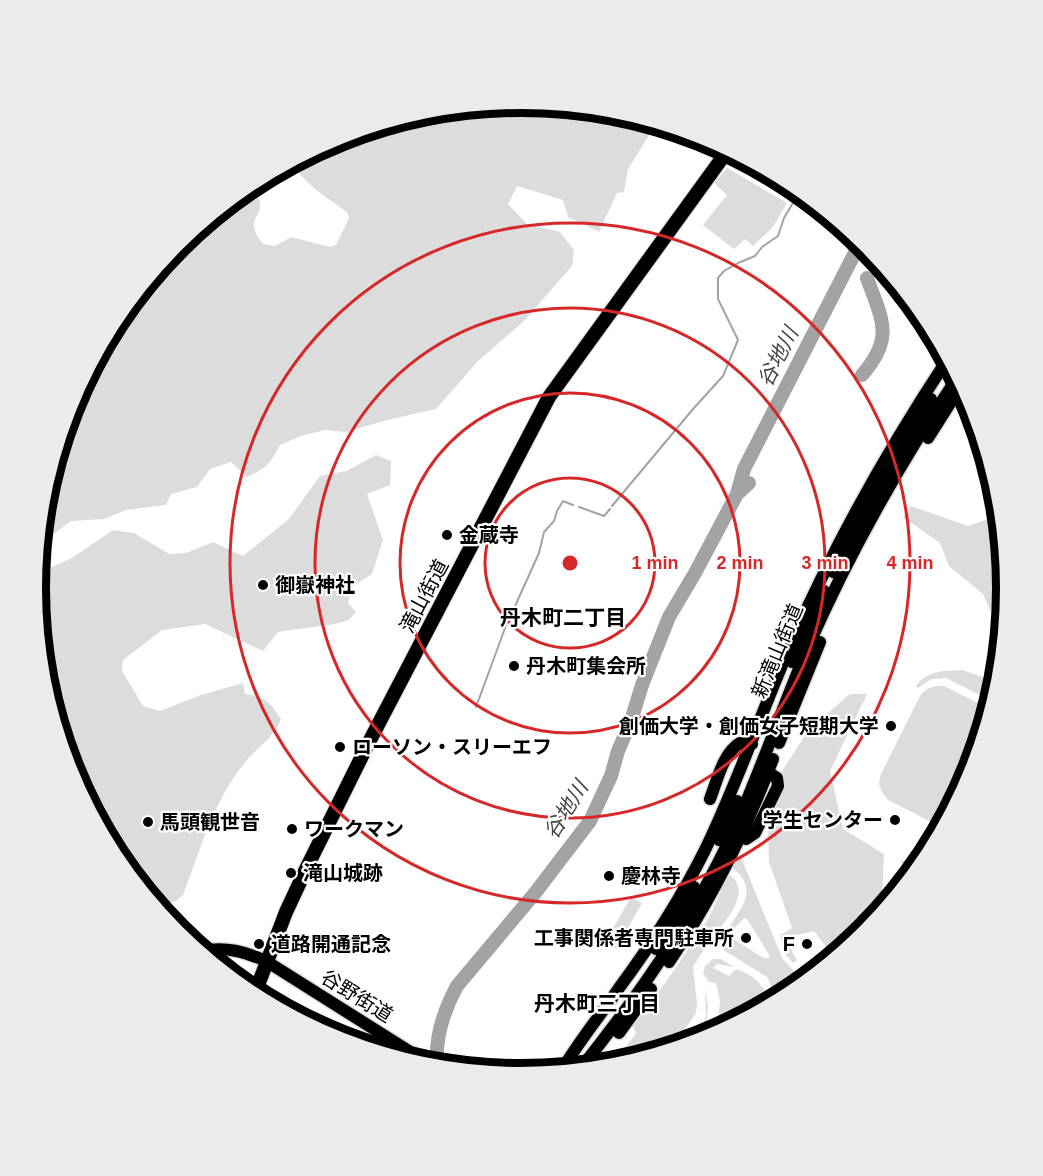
<svg xmlns="http://www.w3.org/2000/svg" width="1043" height="1176" viewBox="0 0 1043 1176" font-family="Arial,'Noto Sans JP',sans-serif">
<rect width="100%" height="100%" fill="#fff"/>
<path fill="#dcdcdc" d="M522 103C557 106 614 105 643 123L649 122 656 124 628 169 624 192 617 193 599 232 568 217 563 200 517 186 508 204 527 224 560 232 574 250 572 266 523 322 478 361 436 409 387 420 346 432 325 430 301 436 280 445C270 464 267 468 247 477L231 462 210 469 197 487 171 494 166 505 126 510 104 519 71 521 47 539 39 557 45 493 73 402 118 318 178 244 243 191 258 197C268 216 241 217 263 244L275 246 291 237 330 247 336 245 349 218 347 212 316 190 289 164 336 139 427 112H429L436 122 443 123 460 109Z
M727 168 787 203 773 227 753 246 745 239 734 249 703 225 727 195 714 183Z
M376 455 391 461 390 485 367 494 383 540 372 574 352 587 348 603 356 612 349 620 335 624 278 632 263 651 205 624 162 630 123 660 122 671 143 706 160 711 198 696 243 683 245 694C266 697 270 702 281 719 274 739 255 748 243 765 213 802 200 851 183 895L176 901 158 907 118 857 73 773 45 682 36 588 39 558 52 567 72 558 113 530 134 533 169 554 186 553 213 542 243 556 289 519 320 476 346 471Z
M911 506 968 526 1000 515 1005 569 998 573 1006 596 1002 638 983 594 949 566 940 543 903 517Z
M962 670 989 679 995 690 992 701 946 678 931 679 918 688 916 686C927 670 944 671 962 670Z
M935 686H944L986 707 989 711 970 774 946 818 931 822 888 800 882 792 879 784 880 776 921 694 927 689Z
M850 694H867L830 771 843 829 884 854 882 898 886 905 865 932 837 954 809 970 812 975 807 979 801 969V966L829 951 814 931 788 937 792 952 797 960 793 963 786 955 780 935 792 928 769 862 768 822 783 787 781 773 809 729Z
M739 852 782 958 804 982 791 992 775 1001 770 983 767 977 725 951 722 946 724 936C733 936 754 954 766 959L770 956 747 919 744 918 732 931 728 929C742 906 759 890 733 868Z
M926 857 911 875 900 861Z
M730 875C752 892 726 920 715 935V931L693 967 697 1003 696 1013 680 1036 671 1048 613 1064 636 1033 633 1026C660 991 685 956 708 919 716 905 723 883 730 875Z
M631 897 642 903 616 949 605 942Z
M713 959H721L734 967 717 964 713 968 729 976 736 969C754 975 765 985 769 1003L717 1031 720 1001 716 983 709 982 703 974 705 966Z
M705 986 708 1007 705 1035 704 1038 686 1043 703 1024 706 1017Z"/>
<g fill="none" stroke-linecap="round" stroke-linejoin="round">
<path stroke="#a3a3a3" stroke-width="2" d="M612 506 693 409 723 376 738 340 718 299V278L724 271 738 263 755 256 762 247 778 236 784 218 800 191
M579 507 604 516 610 509
M511 615 539 553 544 532 554 521 557 511 563 501 573 505
M476 707 508 620"/>
<path stroke="#a3a3a3" stroke-width="14" d="M862 375C895 337 882 320 867 278
M737 494 744 469 861 241
M437 1065C435 1037 444 1010 457 986L535 893 590 821 611 776 618 751 631 721 642 685 669 617 695 573 737 494 749 483"/>
<defs>
<path id="major" d="M928 438 961 386
M833 572 867 508 931 399
M792 662 824 591
M779 743 820 642
M710 799C717 781 723 753 740 743L752 744
M746 839 755 833 778 786 777 778 768 772
M719 840 737 801
M656 949 694 887
M202 951C226 946 245 952 266 961L431 1065
M669 962C712 899 746 830 773 759
M619 1033 651 989
M581 1068C632 1004 680 937 717 865 753 794 777 720 808 647 849 553 900 463 957 378
M562 1070C579 1041 600 1016 619 988 651 945 681 898 705 850 739 780 763 707 794 637 837 540 889 448 947 360"/>
<path id="highway" d="M255 993 286 912 307 867 367 746 549 397 728 150"/>
</defs>
<use href="#major" stroke="#dbdbdb" stroke-width="15"/>
<use href="#highway" stroke="#dbdbdb" stroke-width="16"/>
<use href="#major" stroke="#000" stroke-width="12"/>
<use href="#highway" stroke="#000" stroke-width="14"/>
</g>
<g fill="none" stroke="#d62828" stroke-width="3">
<circle cx="570" cy="563" r="85"/>
<circle cx="570" cy="563" r="170"/>
<circle cx="570" cy="563" r="255"/>
<circle cx="570" cy="563" r="340"/>
</g>
<g fill="#000" stroke="#fff" stroke-width="2">
<circle cx="447" cy="535" r="6"/>
<circle cx="263" cy="585" r="6"/>
<circle cx="514" cy="666" r="6"/>
<circle cx="891" cy="726" r="6"/>
<circle cx="340" cy="747" r="6"/>
<circle cx="895" cy="820" r="6"/>
<circle cx="148" cy="822" r="6"/>
<circle cx="292" cy="829" r="6"/>
<circle cx="291" cy="873" r="6"/>
<circle cx="609" cy="876" r="6"/>
<circle cx="746" cy="938" r="6"/>
<circle cx="259" cy="944" r="6"/>
<circle cx="807" cy="944" r="6"/>
</g>
<g text-anchor="middle" stroke-width="4.5" stroke-linejoin="round" paint-order="stroke">
<g font-size="20" font-weight="bold" fill="#000" stroke="#fff" text-anchor="start">
<text x="459" y="542">金蔵寺</text>
<text x="275" y="592">御嶽神社</text>
<text x="526" y="673">丹木町集会所</text>
<text x="879" y="733" text-anchor="end">創価大学・創価女子短期大学</text>
<text x="352" y="754">ローソン・スリーエフ</text>
<text x="883" y="827" text-anchor="end">学生センター</text>
<text x="160" y="829">馬頭観世音</text>
<text x="304" y="836">ワークマン</text>
<text x="303" y="880">滝山城跡</text>
<text x="621" y="883">慶林寺</text>
<text x="734" y="945" text-anchor="end">工事関係者専門駐車所</text>
<text x="271" y="951">道路開通記念</text>
<text x="795" y="951" text-anchor="end">F</text>
</g>
<g font-size="20" fill="#000" stroke="#fff">
<text transform="translate(424 596) rotate(-62)" y="7">滝山街道</text>
<text transform="translate(777 651) rotate(-67)" y="7">新滝山街道</text>
<text transform="translate(357 996) rotate(32)" y="7">谷野街道</text>
</g>
<g font-size="21" font-style="italic" fill="#444" stroke="#fff">
<text transform="translate(778 357) rotate(-63)" y="7">谷地川</text>
<text transform="translate(566 810) rotate(-58)" y="7">谷地川</text>
</g>
<g font-size="21" font-weight="bold" fill="#000" stroke="#fff">
<text x="563" y="625">丹木町二丁目</text>
<text x="597" y="1011">丹木町三丁目</text>
</g>
</g>
<path d="M0 0H1043V1176H0ZM46 588a475 475 0 1 1 950 0a475 475 0 1 1-950 0Z" fill="#ebebeb" fill-rule="evenodd"/>
<path fill="none" stroke="#000" stroke-width="8" d="M46 588a475 475 0 1 1 950 0a475 475 0 1 1-950 0Z"/>
<circle cx="570" cy="563" r="9" fill="#d62828" stroke="#fff" stroke-width="3"/>
<g font-size="18" text-anchor="middle" font-weight="bold" fill="#d62828" stroke="#fff" stroke-width="4.5" stroke-linejoin="round" paint-order="stroke">
<text x="655" y="569">1 min</text>
<text x="740" y="569">2 min</text>
<text x="825" y="569">3 min</text>
<text x="910" y="569">4 min</text>
</g>
</svg>
